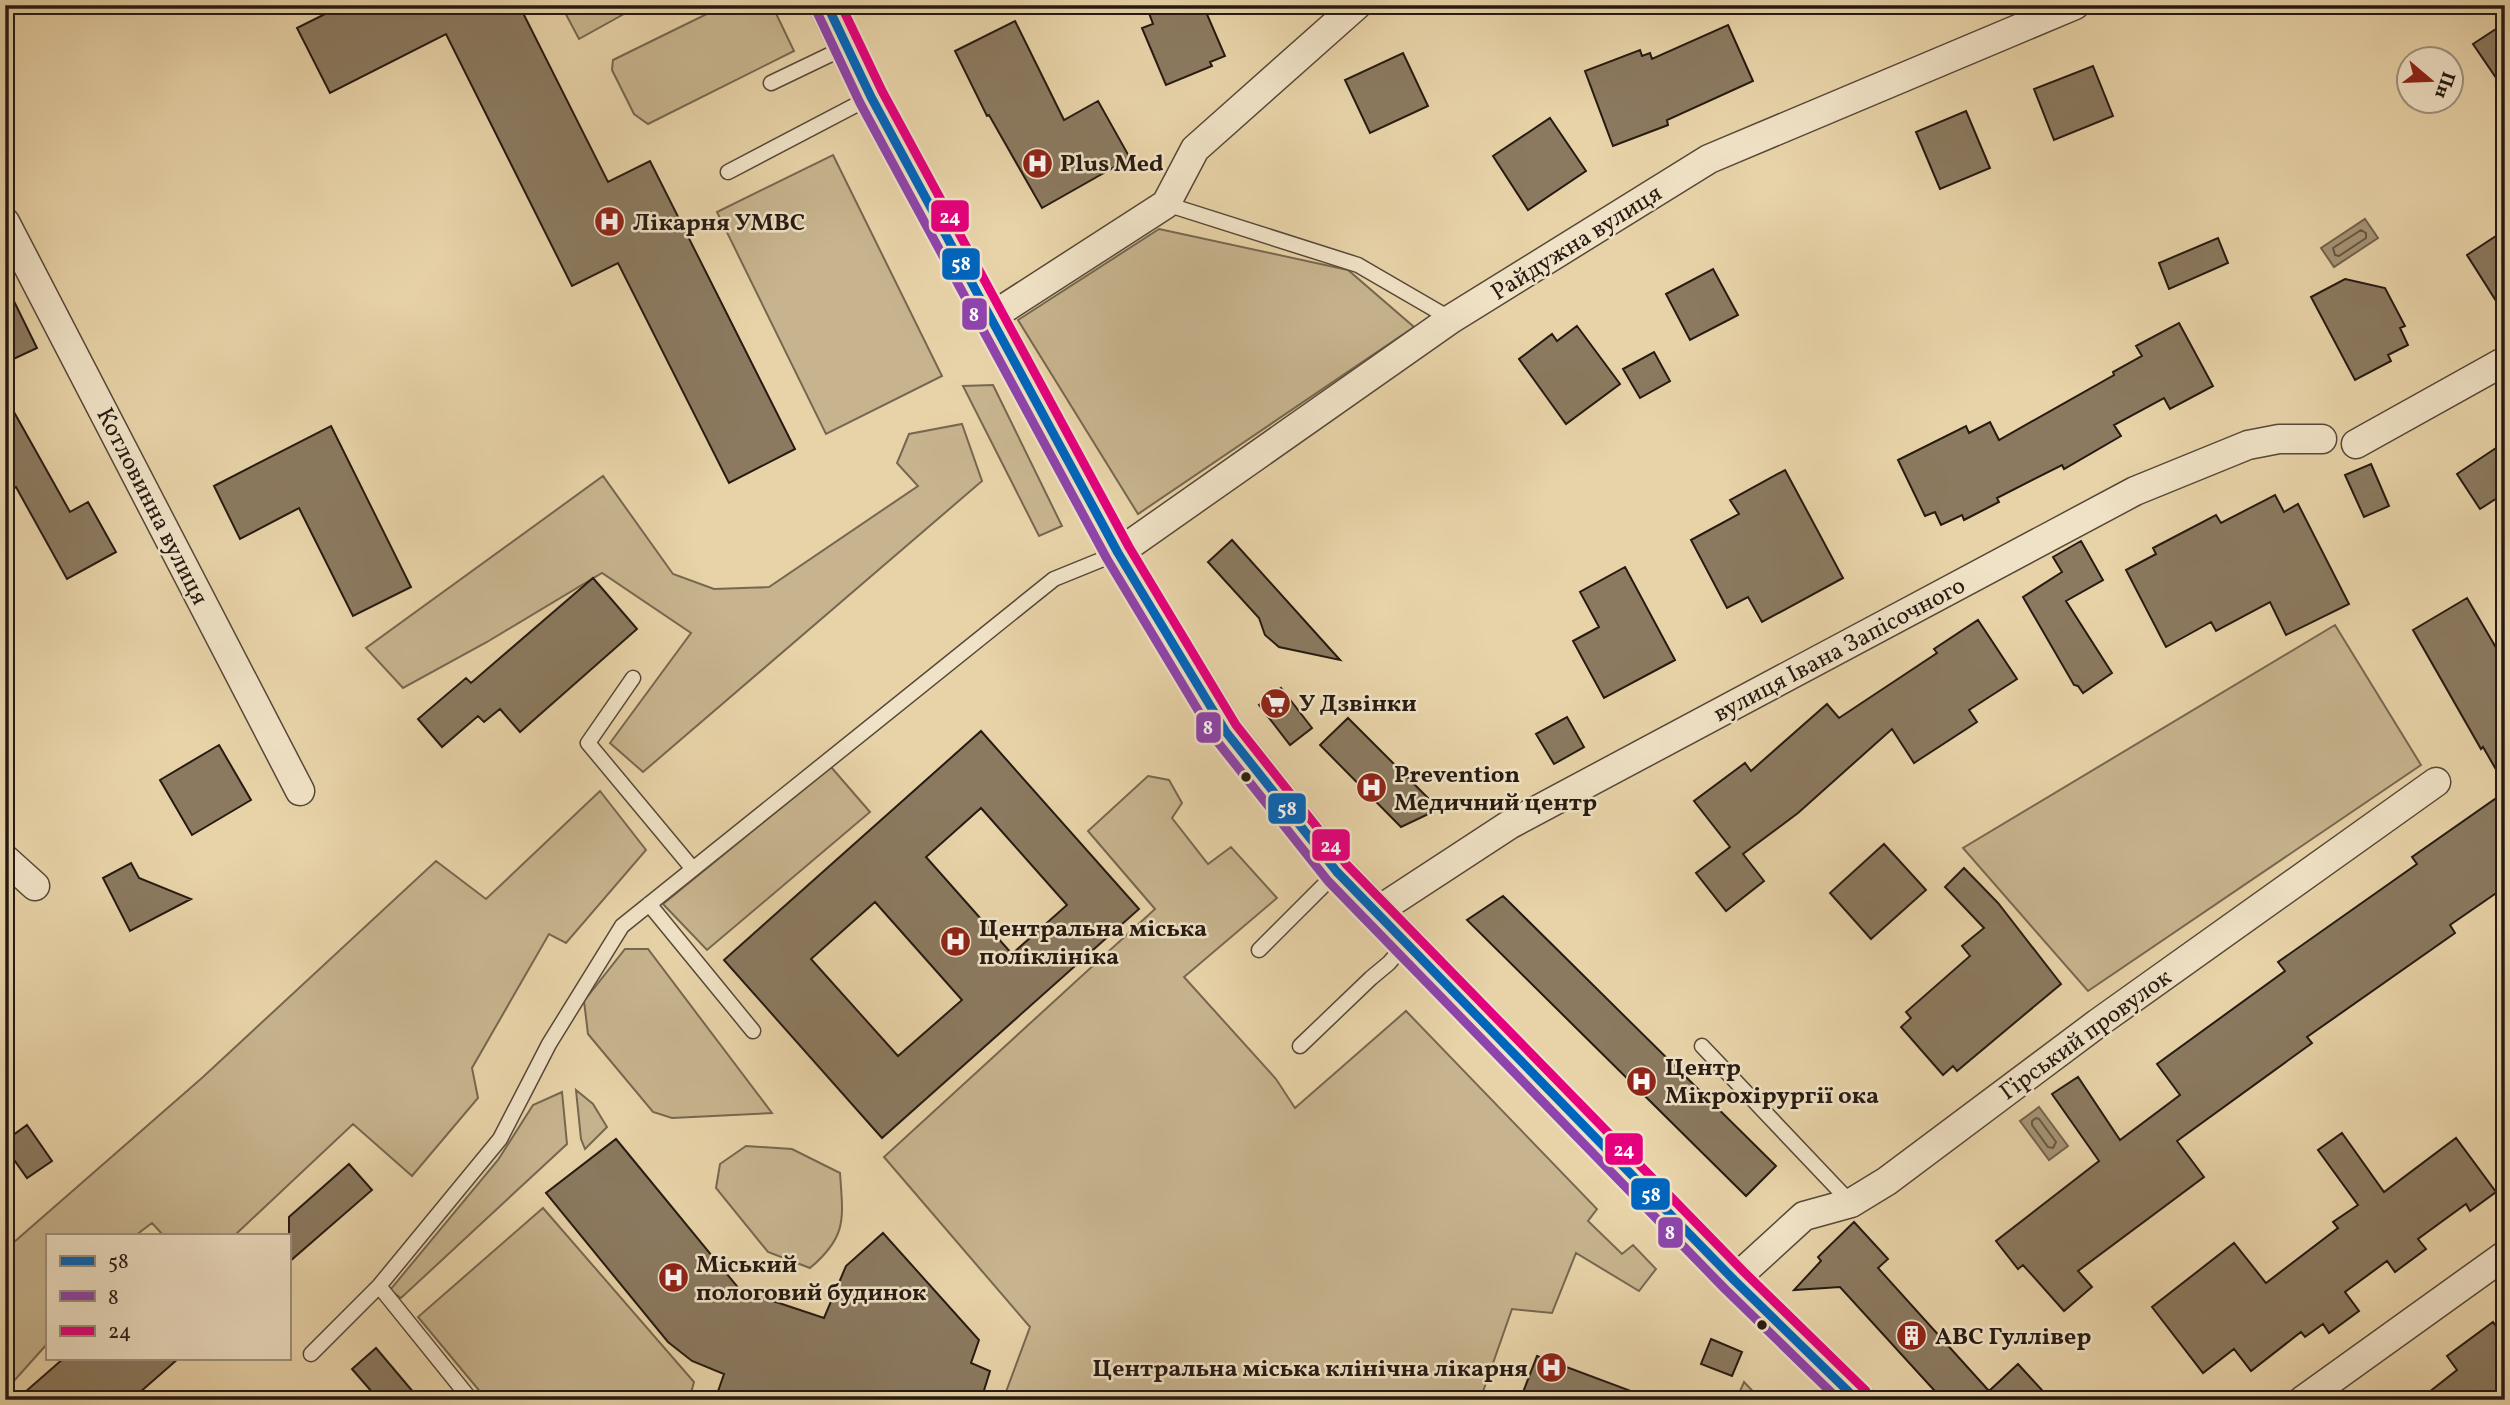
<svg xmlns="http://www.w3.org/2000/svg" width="2510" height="1405" viewBox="0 0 2510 1405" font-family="Vollkorn,serif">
<rect width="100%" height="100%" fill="#e8d3a8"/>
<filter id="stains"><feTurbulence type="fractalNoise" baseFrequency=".00286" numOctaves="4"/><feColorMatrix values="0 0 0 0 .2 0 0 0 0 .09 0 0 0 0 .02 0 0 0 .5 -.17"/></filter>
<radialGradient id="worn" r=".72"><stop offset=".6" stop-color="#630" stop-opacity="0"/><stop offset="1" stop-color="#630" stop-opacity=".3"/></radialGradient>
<path fill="#c7b48e" stroke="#766750" stroke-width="2" d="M561 5H640L579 39Z
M725 5H772L794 51 648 124 634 114 612 70 613 60Z
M833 155 942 376 826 434 717 212Z
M1159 229 1348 270 1414 327 1138 514 1018 320Z
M993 385 1062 526 1039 536 963 386Z
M962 424 982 481 643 772 610 743 691 633 602 573 487 642 403 688 366 648 603 476 673 574 714 589 769 587 918 486 897 463 909 434Z
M2335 625 2421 765 2088 991 1963 848Z
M831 767 870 812 707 950 663 904Z
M1148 776 1169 780 1182 803 1172 818 1208 864 1231 847 1277 898 1184 977 1276 1079 1295 1108 1406 1011 1597 1209 1588 1221 1622 1254 1633 1245 1656 1269 1639 1291 1576 1253 1552 1313 1512 1309 1480 1400H1003L1030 1327 884 1157 1155 909 1088 831Z
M600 791 646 850 566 943 549 934 472 1068 478 1098 412 1176 353 1124 235 1235H163L152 1223 136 1235H47V1344L5 1391V1250L203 1077 436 861 486 899Z
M625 949H648L772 1113 672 1118 653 1112 588 1034 584 1001Z
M576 1090 593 1104 607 1127 585 1149 581 1139Z
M562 1092 567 1144 401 1298 390 1290 498 1160 533 1105Z
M746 1146 792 1149 840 1173C843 1218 848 1236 810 1268L768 1252 716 1188 720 1164Z
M543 1208 694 1382 689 1400H487L418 1317Z
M1744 1382 1761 1400H1736Z"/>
<path fill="#a69475" stroke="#73634d" stroke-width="2" d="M2365 219 2378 238 2334 267 2321 248Z
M2039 1107 2068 1146 2049 1160 2020 1121Z"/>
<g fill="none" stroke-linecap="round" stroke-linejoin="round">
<path stroke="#665744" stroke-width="2" d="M2361 230 2366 233V238L2339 256 2335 255 2333 248Z
M2036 1118 2039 1119 2056 1142 2053 1148 2048 1147 2032 1125V1121Z"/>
</g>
<path fill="#8b7a60" stroke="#261a12" stroke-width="2" fill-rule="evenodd" d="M343 5H519L608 182 650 161 795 449 729 483 618 263 572 286 446 34 330 93 297 28Z
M1146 5H1203L1225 56 1210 62 1212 66 1166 85 1142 28 1153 24Z
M1015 21 1064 120 1098 101 1130 158 1042 208 989 115 987 116 955 51Z
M2505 23V91L2473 44Z
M1728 25 1753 81 1667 120 1668 125 1613 146 1585 71 1640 50 1642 56 1650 53 1652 59Z
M1403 53 1428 106 1370 133 1345 80Z
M2093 66 2113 116 2054 140 2034 89Z
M1966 111 1990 168 1940 189 1916 132Z
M1550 118 1586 171 1528 210 1493 156Z
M2505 230V315L2467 255Z
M2218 238 2228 263 2169 289 2159 263Z
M1713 269 1738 315 1690 340 1666 294Z
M2345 279 2385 288 2405 326 2400 328 2408 345 2388 355 2391 361 2355 380 2311 297Z
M5 283 37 348 5 363Z
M2179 323 2213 386 2170 409 2164 398 2114 425 2121 436 2064 469 2062 465 1997 498 1999 502 1964 520 1962 515 1941 525 1935 512 1925 516 1898 460 1966 426 1969 433 1990 422 1999 440 2114 375 2113 372 2142 356 2136 346Z
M1577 326 1620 384 1566 424 1519 359 1552 334 1557 341Z
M1654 352 1670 381 1640 398 1623 369Z
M5 396 70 512 88 502 116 552 67 579 16 487 5 493Z
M331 426 411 587 353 616 299 508 240 539 214 486Z
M2505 442V493L2480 509 2457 474Z
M2371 464 2389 506 2364 517 2345 475Z
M1785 470 1843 578 1762 622 1748 597 1727 608 1691 540 1739 514 1730 500Z
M2275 495 2284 512 2298 504 2349 604 2286 635 2270 602 2216 631 2211 622 2166 647 2126 570 2156 554 2153 548 2216 515 2221 523Z
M1232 540 1340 660 1279 647 1265 635 1259 618 1208 562Z
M2081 541 2103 580 2066 601 2112 673 2083 693 2078 686 2074 685 2023 597 2062 572 2053 557Z
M1625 567 1675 660 1604 698 1573 641 1599 627 1580 592Z
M593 578 637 629 520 732 500 709 484 722 478 716 442 747 418 719 466 678 471 683Z
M2467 598 2505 663V785L2483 747 2481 749 2413 630Z
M1978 620 2017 679 1969 710 1977 722 1914 763 1892 729 1798 813 1743 854 1764 881 1726 911 1696 873 1730 847 1694 801 1745 763 1751 771 1827 704 1839 718 1937 653 1934 649Z
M1281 688 1312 728 1290 745 1259 705Z
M1567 717 1584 747 1554 764 1536 734Z
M1348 718 1439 809 1401 827 1320 745Z
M981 731 1139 909 882 1138 724 960ZM981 808 1067 905 1012 954 926 857ZM875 902 962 1000 898 1056 811 959Z
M219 745 251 800 192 835 160 780Z
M2505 792V887L2450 925 2455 933 2307 1037 2312 1043 2177 1141 2204 1177 2078 1271 2092 1287 2064 1311 2023 1265 2018 1269 1996 1241 2099 1161 2052 1094 2078 1077 2120 1140 2180 1095 2157 1064 2285 971 2278 962 2417 864 2412 857Z
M1884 844 1926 890 1871 939 1830 893Z
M131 863 139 878 191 899 130 931 103 878Z
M1964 868 1998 903 2061 984 1957 1071 1953 1066 1943 1075 1901 1027 1911 1018 1906 1012 1970 956 1962 946 1984 928 1945 887Z
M1503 896 1776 1166 1746 1196 1467 920Z
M27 1125 52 1161 27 1178 5 1147V1141Z
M2342 1133 2384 1192 2456 1138 2496 1192 2470 1211 2466 1204 2418 1239 2426 1249 2395 1272 2387 1261 2345 1292 2359 1311 2329 1333 2323 1324 2305 1337 2301 1332 2251 1371 2234 1349 2203 1373 2152 1307 2234 1243 2266 1283 2338 1228 2333 1222 2358 1205 2318 1150Z
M616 1139 740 1290 824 1318 846 1266 883 1233 979 1340 971 1363 990 1371 981 1400H715L724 1374 692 1361 668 1342 546 1193Z
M349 1164 372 1190 289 1262V1217Z
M1854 1222 1888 1259 1878 1268 1989 1391 2018 1364 2051 1400H1943L1840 1287 1794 1290 1821 1261 1818 1257Z
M2493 1322 2505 1339V1400H2419L2457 1370 2447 1356Z
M1711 1339 1742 1352 1732 1376 1701 1364Z
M376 1348 420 1400H379L352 1369Z
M1537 1356 1647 1397 1646 1400H1520Z
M64 1358H179L131 1400H16Z"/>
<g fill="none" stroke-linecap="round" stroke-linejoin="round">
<defs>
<path id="service" d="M771 83 846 47
M728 172 871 97
M1166 204 1358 265 1451 319
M633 678 588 743 693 869
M649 904 753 1031
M1259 950 1336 873
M1300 1046 1371 978 1389 963 1407 942
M1702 1046 1851 1203
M379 1286 471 1400
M311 1354 379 1286 500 1139 549 1044 622 926 1054 579 1118 553"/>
<path id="minor" d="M5 222 300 791
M991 317 1166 204 1195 149 1357 5
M2356 444 2505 361
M1118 553 1451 319 1709 159 2075 5
M5 859 35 886
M1376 912 1509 825 2135 491 2248 445 2279 439H2322
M1734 1280 1804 1216 1851 1203 1887 1181 2098 1023 2436 782
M2303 1400 2505 1255"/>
<path id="tertiary" d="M827 5 871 97 1118 553 1226 732 1337 872 1734 1280 1857 1400"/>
</defs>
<use href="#service" stroke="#564838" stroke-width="17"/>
<use href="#minor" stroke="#564838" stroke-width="31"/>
<use href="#tertiary" stroke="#564838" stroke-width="38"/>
<use href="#service" stroke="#f0e2c6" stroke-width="14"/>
<use href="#minor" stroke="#f0e2c6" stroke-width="28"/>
<use href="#tertiary" stroke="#f0e2c6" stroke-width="35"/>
<defs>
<path id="bus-1" d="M827 5 871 97 1118 553 1226 732 1337 872 1734 1280 1857 1400"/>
<path id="bus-2" d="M816 10 860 103 1107 559 1216 740 1328 881 1725 1289 1839 1400"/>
<path id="bus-3" d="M841 5 882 91 1129 547 1236 725 1346 864 1743 1271 1866 1391"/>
</defs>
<use href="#bus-1" stroke="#f0e2c6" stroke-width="14"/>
<use href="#bus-2" stroke="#f0e2c6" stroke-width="14"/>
<use href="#bus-3" stroke="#f0e2c6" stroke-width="14"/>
<use href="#bus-1" stroke="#0065bd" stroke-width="9"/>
<use href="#bus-2" stroke="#8e44ad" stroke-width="9"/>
<use href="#bus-3" stroke="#e5007d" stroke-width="9"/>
</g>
<defs>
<symbol id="hospital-disc" viewBox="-11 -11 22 22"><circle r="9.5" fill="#8f2418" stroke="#f0e2c6"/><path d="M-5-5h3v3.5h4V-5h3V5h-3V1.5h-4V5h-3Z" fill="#fff"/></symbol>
<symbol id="supermarket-disc" viewBox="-11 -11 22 22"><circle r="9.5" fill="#8f2418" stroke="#f0e2c6"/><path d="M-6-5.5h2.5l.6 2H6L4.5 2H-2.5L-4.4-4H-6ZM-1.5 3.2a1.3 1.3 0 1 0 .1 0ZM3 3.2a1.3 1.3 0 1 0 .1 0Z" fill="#fff"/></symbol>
<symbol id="building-disc" viewBox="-11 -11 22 22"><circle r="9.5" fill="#8f2418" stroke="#f0e2c6"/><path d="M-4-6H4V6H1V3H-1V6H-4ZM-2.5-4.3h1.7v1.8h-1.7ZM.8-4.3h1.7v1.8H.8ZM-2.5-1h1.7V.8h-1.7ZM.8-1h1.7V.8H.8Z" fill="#fff"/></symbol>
</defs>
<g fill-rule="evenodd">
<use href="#hospital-disc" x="1020" y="146" width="35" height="35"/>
<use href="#hospital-disc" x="592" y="204" width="35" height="35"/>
<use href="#supermarket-disc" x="1258" y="686" width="35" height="35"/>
<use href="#hospital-disc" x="1354" y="770" width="35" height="35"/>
<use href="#hospital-disc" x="938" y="924" width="35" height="35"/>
<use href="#hospital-disc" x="1624" y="1064" width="35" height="35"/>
<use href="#hospital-disc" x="656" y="1260" width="35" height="35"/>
<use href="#building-disc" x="1894" y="1318" width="35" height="35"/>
<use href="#hospital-disc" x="1534" y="1350" width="35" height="35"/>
</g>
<g fill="#261a12" stroke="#f0e2c6" stroke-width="2.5">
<circle cx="1246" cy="777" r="6"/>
<circle cx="1762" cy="1325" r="6"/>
</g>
<g text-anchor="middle" stroke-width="5" stroke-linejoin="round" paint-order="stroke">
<g font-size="24" font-weight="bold" fill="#261a12" stroke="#f0e2c6" text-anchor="start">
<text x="1060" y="171">Plus Med</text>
<text x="633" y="230">Лікарня УМВС</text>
<text x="1299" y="711">У Дзвінки</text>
<text x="1394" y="782">Prevention<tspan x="1394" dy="28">Медичний центр</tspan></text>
<text x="979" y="936">Центральна міська<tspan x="979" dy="28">поліклініка</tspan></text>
<text x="1665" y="1075">Центр<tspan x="1665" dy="28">Мікрохірургії ока</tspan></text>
<text x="696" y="1272">Міський<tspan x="696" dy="28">пологовий будинок</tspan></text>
<text x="1935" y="1344">АВС Гуллівер</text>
<text x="1528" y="1376" text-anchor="end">Центральна міська клінічна лікарня</text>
</g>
<g font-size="24" fill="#261a12" stroke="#f0e2c6">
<text transform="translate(1576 242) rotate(-32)" y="8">Райдужна вулиця</text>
<text transform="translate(153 506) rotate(63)" y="8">Котловинна вулиця</text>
<text transform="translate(1839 649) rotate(-28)" y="8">вулиця Івана Запісочного</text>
<text transform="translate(2085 1034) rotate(-36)" y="8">Гірський провулок</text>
</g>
</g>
<g stroke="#f0e2c6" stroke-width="2.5">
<rect x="930" y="199" width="40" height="34" rx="7" fill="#e5007d"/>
<rect x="941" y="247" width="40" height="34" rx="7" fill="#0065bd"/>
<rect x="961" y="297" width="27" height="34" rx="7" fill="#8e44ad"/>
<rect x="1195" y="711" width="27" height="33" rx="7" fill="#8e44ad"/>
<rect x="1267" y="792" width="40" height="33" rx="7" fill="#0065bd"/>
<rect x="1311" y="828" width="40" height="34" rx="7" fill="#e5007d"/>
<rect x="1604" y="1132" width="40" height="34" rx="7" fill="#e5007d"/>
<rect x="1630" y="1177" width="41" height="34" rx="7" fill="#0065bd"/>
<rect x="1657" y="1216" width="27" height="33" rx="7" fill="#8e44ad"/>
</g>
<g font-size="19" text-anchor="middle" font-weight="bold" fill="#fff">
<text x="950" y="223">24</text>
<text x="961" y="270">58</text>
<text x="974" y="321">8</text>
<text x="1208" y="734">8</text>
<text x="1287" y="815">58</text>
<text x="1331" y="852">24</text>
<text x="1624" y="1156">24</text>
<text x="1651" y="1201">58</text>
<text x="1670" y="1239">8</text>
</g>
<rect width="2510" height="1405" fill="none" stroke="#e8d3a8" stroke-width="28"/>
<rect x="7" y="7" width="2496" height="1391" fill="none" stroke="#261a12" stroke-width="3.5"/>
<rect x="14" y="14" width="2482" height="1377" fill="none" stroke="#261a12" stroke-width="2"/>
<rect x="46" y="1234" width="245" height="126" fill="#f0e2c6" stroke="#9f927e" stroke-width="2"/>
<rect x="60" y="1256" width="35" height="10" fill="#0065bd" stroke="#9f927e" stroke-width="2"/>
<text x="108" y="1268" font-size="21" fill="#261a12">58</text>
<rect x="60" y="1291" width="35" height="10" fill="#8e44ad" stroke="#9f927e" stroke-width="2"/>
<text x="108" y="1304" font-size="21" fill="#261a12">8</text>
<rect x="60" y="1326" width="35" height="10" fill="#e5007d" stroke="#9f927e" stroke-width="2"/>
<text x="108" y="1338" font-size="21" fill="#261a12">24</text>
<g transform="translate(2430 80) rotate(109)"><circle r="33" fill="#f0e2c6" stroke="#9f927e" stroke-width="2"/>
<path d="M0-5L12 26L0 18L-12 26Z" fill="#8f2418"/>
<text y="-10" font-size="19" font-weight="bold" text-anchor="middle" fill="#261a12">Пн</text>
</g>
<rect width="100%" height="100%" filter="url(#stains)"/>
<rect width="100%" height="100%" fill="url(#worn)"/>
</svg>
